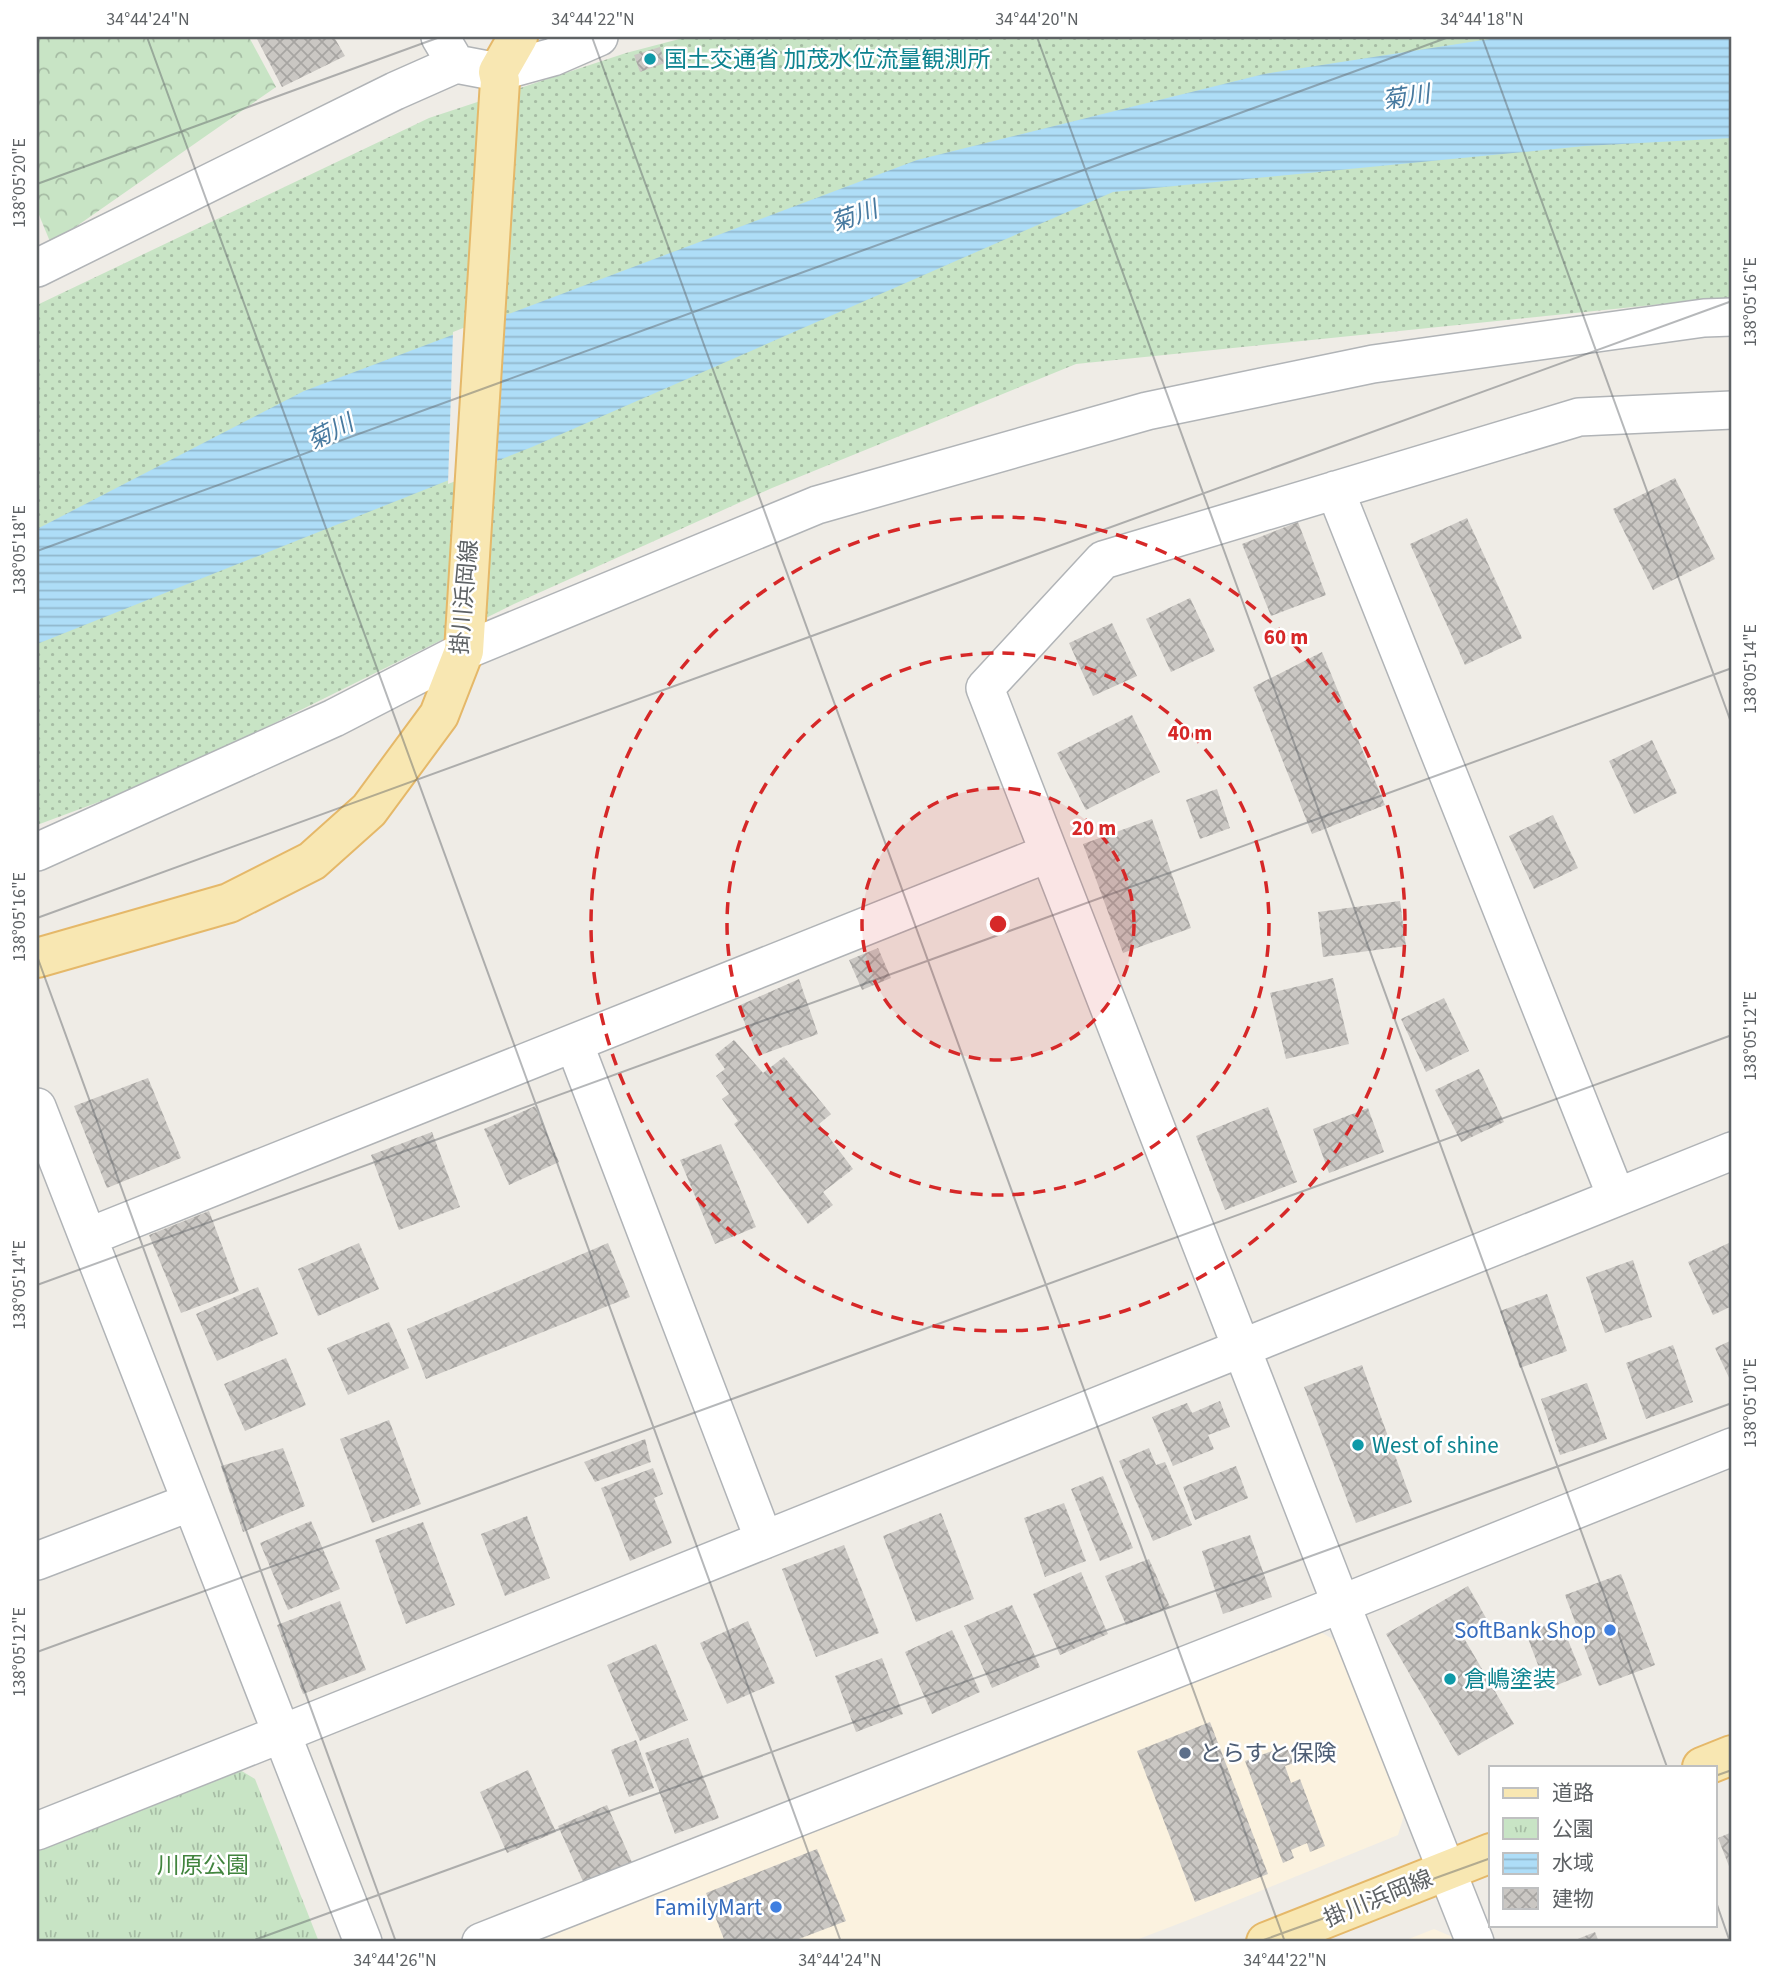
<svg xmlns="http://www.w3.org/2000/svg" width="1769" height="1979" viewBox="0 0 1769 1979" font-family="'Source Sans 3','Noto Sans JP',sans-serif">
<defs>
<pattern id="grass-dots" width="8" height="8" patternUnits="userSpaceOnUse" patternTransform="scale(1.75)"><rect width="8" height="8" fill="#c8e4c5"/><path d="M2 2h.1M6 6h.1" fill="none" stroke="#a6bca4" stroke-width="1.8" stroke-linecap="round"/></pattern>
<pattern id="forest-crowns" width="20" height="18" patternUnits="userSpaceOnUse" patternTransform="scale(1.75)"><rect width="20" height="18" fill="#c8e4c5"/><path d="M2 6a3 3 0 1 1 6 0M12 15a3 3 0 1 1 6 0" fill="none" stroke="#a6bca4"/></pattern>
<pattern id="park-tufts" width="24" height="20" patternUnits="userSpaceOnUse" patternTransform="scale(1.75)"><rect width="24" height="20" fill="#c8e4c5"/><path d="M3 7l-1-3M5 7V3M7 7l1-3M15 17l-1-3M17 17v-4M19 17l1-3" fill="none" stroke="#a6bca4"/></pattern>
<pattern id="water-rules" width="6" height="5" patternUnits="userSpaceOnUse" patternTransform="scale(1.75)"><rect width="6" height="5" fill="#aeddf7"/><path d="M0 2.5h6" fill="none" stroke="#91b7cc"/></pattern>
<pattern id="building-cross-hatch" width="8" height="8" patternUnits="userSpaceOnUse" patternTransform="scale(1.75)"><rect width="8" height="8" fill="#cac7c3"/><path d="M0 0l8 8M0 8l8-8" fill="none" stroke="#a7a5a2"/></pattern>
</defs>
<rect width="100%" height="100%" fill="#efece6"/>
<path fill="#fbf2df" d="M1317 1630 1338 1642 1405 1812 1398 1835 1196 1917 1131 1942H531Z
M1434 1929 1455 1938 1457 1942H1401Z"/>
<path fill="url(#grass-dots)" d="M687 37H1732V302L1672 303 1076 364 772 488 514 604 166 777 37 825V305L429 118 626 53Z"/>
<path fill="url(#forest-crowns)" d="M37 37H249L276 87 51 244 37 210Z"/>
<path fill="url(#park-tufts)" d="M235 1767 255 1779 319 1942H37V1850Z"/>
<path fill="url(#water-rules)" d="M1503 37H1732V138L1585 146 1113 192 532 447 37 644V529L304 391 917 160 1264 74Z"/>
<path fill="#efece6" d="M502 313 497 465 448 484 453 332Z"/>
<path fill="url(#building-cross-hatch)" d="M256 37H334L345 56 282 87Z
M660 47 665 63 640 72 634 55Z
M1675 478 1715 559 1653 590 1613 509Z
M1467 518 1522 638 1465 665 1410 544Z
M1298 522 1326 595 1271 616 1242 544Z
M1190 598 1215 651 1171 672 1146 619Z
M1112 623 1137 676 1093 696 1069 643Z
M1322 652 1385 805 1312 834 1253 687Z
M1132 715 1160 772 1086 810 1057 753Z
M1652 740 1677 793 1634 814 1609 761Z
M1217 789 1230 828 1200 839 1186 800Z
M1553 815 1578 868 1534 889 1509 836Z
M1152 819 1191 928 1123 953 1083 844Z
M1400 901 1406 946 1323 957 1318 912Z
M878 948 891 978 862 990 849 960Z
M1333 978 1349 1044 1286 1059 1270 993Z
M799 979 818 1034 758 1056 738 1006Z
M1444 998 1469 1051 1426 1072 1401 1019Z
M734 1040 763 1073 784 1057 831 1114 819 1124 853 1169 823 1192 833 1205 808 1224 734 1124 738 1121 722 1099 729 1094 716 1076 725 1069 715 1055Z
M1479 1069 1504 1122 1461 1142 1435 1090Z
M148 1078 181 1158 107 1188 74 1106Z
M535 1106 559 1162 509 1185 484 1129Z
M1268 1107 1297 1182 1225 1210 1196 1136Z
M1368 1108 1384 1152 1329 1173 1313 1129Z
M432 1132 460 1207 399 1230 371 1155Z
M721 1144 756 1227 715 1244 680 1160Z
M209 1211 239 1291 181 1313 149 1235Z
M1731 1242 1732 1245V1306L1713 1315 1688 1262Z
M359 1243 379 1289 318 1316 298 1269Z
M608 1243 630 1297 426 1379 407 1329Z
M1633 1260 1652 1317 1605 1333 1586 1277Z
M258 1287 278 1334 217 1361 196 1314Z
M1547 1294 1567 1351 1520 1368 1500 1311Z
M389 1322 409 1368 348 1395 327 1348Z
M1732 1340V1384L1715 1348Z
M1673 1345 1693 1402 1646 1419 1626 1363Z
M286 1358 306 1405 245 1431 224 1384Z
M1362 1365 1412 1502 1356 1523 1304 1387Z
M1587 1383 1607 1439 1560 1455 1541 1399Z
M1220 1401 1230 1427 1208 1435 1214 1449 1173 1466 1152 1417 1187 1403 1192 1413Z
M389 1420 421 1504 372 1523 340 1439Z
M645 1439 651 1462 595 1482 584 1462Z
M283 1448 305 1506 243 1532 221 1466Z
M1149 1448 1156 1465 1165 1462 1192 1525 1153 1541 1119 1461Z
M1236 1466 1248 1498 1195 1520 1183 1487Z
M653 1468 663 1494 654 1498 672 1543 630 1561 601 1488Z
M1103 1476 1133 1548 1100 1561 1071 1489Z
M1064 1503 1086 1561 1045 1577 1024 1518Z
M941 1513 974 1599 916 1622 883 1536Z
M527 1516 550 1578 505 1596 481 1534Z
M311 1521 340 1589 288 1610 260 1543Z
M423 1522 455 1605 406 1624 375 1540Z
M1250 1535 1272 1597 1223 1614 1202 1551Z
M844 1545 879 1633 816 1657 782 1569Z
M1149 1559 1170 1607 1126 1625 1105 1576Z
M1081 1572 1108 1634 1060 1655 1033 1594Z
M1621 1574 1655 1665 1599 1686 1565 1595Z
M1468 1586 1486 1618 1461 1633 1514 1724 1458 1756 1386 1634Z
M340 1601 366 1670 303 1694 277 1625Z
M1012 1605 1040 1667 992 1688 964 1626Z
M1560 1620 1582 1675 1547 1689 1526 1633Z
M748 1621 775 1683 727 1704 700 1643Z
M952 1630 980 1692 932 1714 905 1652Z
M656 1644 688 1720 640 1741 607 1665Z
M882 1658 903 1714 856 1732 835 1676Z
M1210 1722 1268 1874 1195 1902 1137 1751Z
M688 1738 719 1818 675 1834 645 1753Z
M636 1740 654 1788 629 1797 611 1750Z
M1286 1746 1294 1763 1285 1766 1291 1783 1300 1779 1325 1846 1310 1852 1307 1843 1291 1850 1294 1858 1283 1863 1245 1761Z
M528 1770 556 1832 507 1853 480 1792Z
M607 1805 634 1867 586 1888 558 1826Z
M1732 1832V1874L1718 1838Z
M817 1849 846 1921 791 1942H725L706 1893Z
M1595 1932 1599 1942H1570Z"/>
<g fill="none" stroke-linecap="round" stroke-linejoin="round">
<defs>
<path id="minor" d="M440 37 456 64
M37 268 395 91 456 64 498 72 553 57 599 37
M1335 490 1616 1196
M37 852 334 718 464 651 817 505 1147 411 1373 364 1704 318 1732 317
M574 1043 764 1540
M37 1107 363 1942
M88 1237 1049 853
M37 1561 191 1502
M37 1831 281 1734 1732 1151
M481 1942 1341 1604 1732 1447
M1475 1942 1341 1604 985 688 1103 560 1579 417 1732 410"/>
<path id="primary" d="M37 958 229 903 312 861 369 810 439 715 464 651 500 81 498 72 518 37
M1702 1767 1732 1755
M1266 1942 1491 1853"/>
</defs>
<use href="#minor" stroke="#b1b4b7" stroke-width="40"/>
<use href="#primary" stroke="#e5b869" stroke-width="42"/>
<use href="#minor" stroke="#fff" stroke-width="37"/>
<use href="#primary" stroke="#f8e7b2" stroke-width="38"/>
</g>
<path fill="none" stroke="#5e6265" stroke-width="2" stroke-opacity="0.45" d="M147 37 841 1942M592 37 1285 1942M1037 37 1667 1767M1482 37 1732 725M37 184 440 37M37 551 1449 37M37 918 1732 301M37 956 396 1942M37 1285 1732 668M37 1652 1732 1035M1715 1776 1732 1770M1715 1899 1730 1942M249 1942 1732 1403M1258 1942 1491 1858"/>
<circle cx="998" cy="924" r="136" fill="#d62828" fill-opacity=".12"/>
<g fill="none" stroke="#d62828" stroke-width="3.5" stroke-dasharray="12 9">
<circle cx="998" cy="924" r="136"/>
<circle cx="998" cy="924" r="271"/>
<circle cx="998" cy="924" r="407"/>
</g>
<g fill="#0f9aa8" stroke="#fff" stroke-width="2.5">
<circle cx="650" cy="59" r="7"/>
<circle cx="1358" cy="1445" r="7"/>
<circle cx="1450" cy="1679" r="7"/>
</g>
<g fill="#3f7fe0" stroke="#fff" stroke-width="2.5">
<circle cx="1610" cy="1630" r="7"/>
<circle cx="776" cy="1907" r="7"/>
</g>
<circle fill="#5c6f8a" stroke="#fff" stroke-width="2.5" cx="1185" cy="1753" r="7"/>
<g text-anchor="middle" stroke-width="5" stroke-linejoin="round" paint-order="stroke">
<g font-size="23" fill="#0d838f" stroke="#fff" text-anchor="start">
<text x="664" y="67">国土交通省 加茂水位流量観測所</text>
<text x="1372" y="1453">West of shine</text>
<text x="1464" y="1687">倉嶋塗装</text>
</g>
<g font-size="23" fill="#5e6265" stroke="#fff">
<text transform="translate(464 597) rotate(-85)" y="8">掛川浜岡線</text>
<text transform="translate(1378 1898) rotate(-22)" y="8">掛川浜岡線</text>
</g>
<g font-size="23" fill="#366cbe" stroke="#fff" text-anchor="end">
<text x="1596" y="1638">SoftBank Shop</text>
<text x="762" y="1915">FamilyMart</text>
</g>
<g font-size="23" fill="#4e5e75" stroke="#fff" text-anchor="start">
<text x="1199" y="1761">とらすと保険</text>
</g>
<g font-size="23" fill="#41843e" stroke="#fff">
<text x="203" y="1873">川原公園</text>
</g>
<g font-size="24" font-style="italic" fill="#487aa0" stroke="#fff">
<text transform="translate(1406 97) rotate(-9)" y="8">菊川</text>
<text transform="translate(854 216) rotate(-19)" y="8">菊川</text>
<text transform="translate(330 432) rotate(-27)" y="8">菊川</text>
</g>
</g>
<circle cx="998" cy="924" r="10" fill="#d62828" stroke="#fff" stroke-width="3.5"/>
<g font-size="21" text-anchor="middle" font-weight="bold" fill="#d62828" stroke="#fff" stroke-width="5" stroke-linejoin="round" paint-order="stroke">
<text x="1286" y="644">60 m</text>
<text x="1190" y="740">40 m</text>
<text x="1094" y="835">20 m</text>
</g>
<rect width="1769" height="1979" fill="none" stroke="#ffffff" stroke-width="77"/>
<rect x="1489" y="1766" width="228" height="161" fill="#ffffff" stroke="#bfc0c1" stroke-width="2"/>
<rect x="1503" y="1788" width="35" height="10" fill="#f8e7b2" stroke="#bfc0c1" stroke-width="2"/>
<text x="1552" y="1800" font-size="21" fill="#5e6265">道路</text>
<rect x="1503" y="1818" width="35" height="21" fill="url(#park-tufts)" stroke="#bfc0c1" stroke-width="2"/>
<text x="1552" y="1836" font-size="21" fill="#5e6265">公園</text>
<rect x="1503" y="1853" width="35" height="21" fill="url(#water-rules)" stroke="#bfc0c1" stroke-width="2"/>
<text x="1552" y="1870" font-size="21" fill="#5e6265">水域</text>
<rect x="1503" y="1888" width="35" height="21" fill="url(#building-cross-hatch)" stroke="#bfc0c1" stroke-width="2"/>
<text x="1552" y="1906" font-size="21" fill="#5e6265">建物</text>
<rect x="38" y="38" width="1692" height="1902" fill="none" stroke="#5e6265" stroke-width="2.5"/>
<g font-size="18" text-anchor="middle" fill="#5e6265">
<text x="148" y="25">34°44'24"N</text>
<text x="593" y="25">34°44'22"N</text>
<text x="1037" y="25">34°44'20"N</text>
<text x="1482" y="25">34°44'18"N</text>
<text transform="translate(19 183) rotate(-90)" y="6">138°05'20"E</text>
<text transform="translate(1750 302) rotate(-90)" y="6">138°05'16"E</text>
<text transform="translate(19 550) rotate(-90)" y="6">138°05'18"E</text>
<text transform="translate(1750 669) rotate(-90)" y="6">138°05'14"E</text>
<text transform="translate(19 917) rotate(-90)" y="6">138°05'16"E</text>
<text transform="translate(1750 1036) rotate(-90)" y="6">138°05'12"E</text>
<text transform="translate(19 1285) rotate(-90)" y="6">138°05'14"E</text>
<text transform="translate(1750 1403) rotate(-90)" y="6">138°05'10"E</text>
<text transform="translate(19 1652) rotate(-90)" y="6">138°05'12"E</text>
<text x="395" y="1966">34°44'26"N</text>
<text x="840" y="1966">34°44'24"N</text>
<text x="1285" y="1966">34°44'22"N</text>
</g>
</svg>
